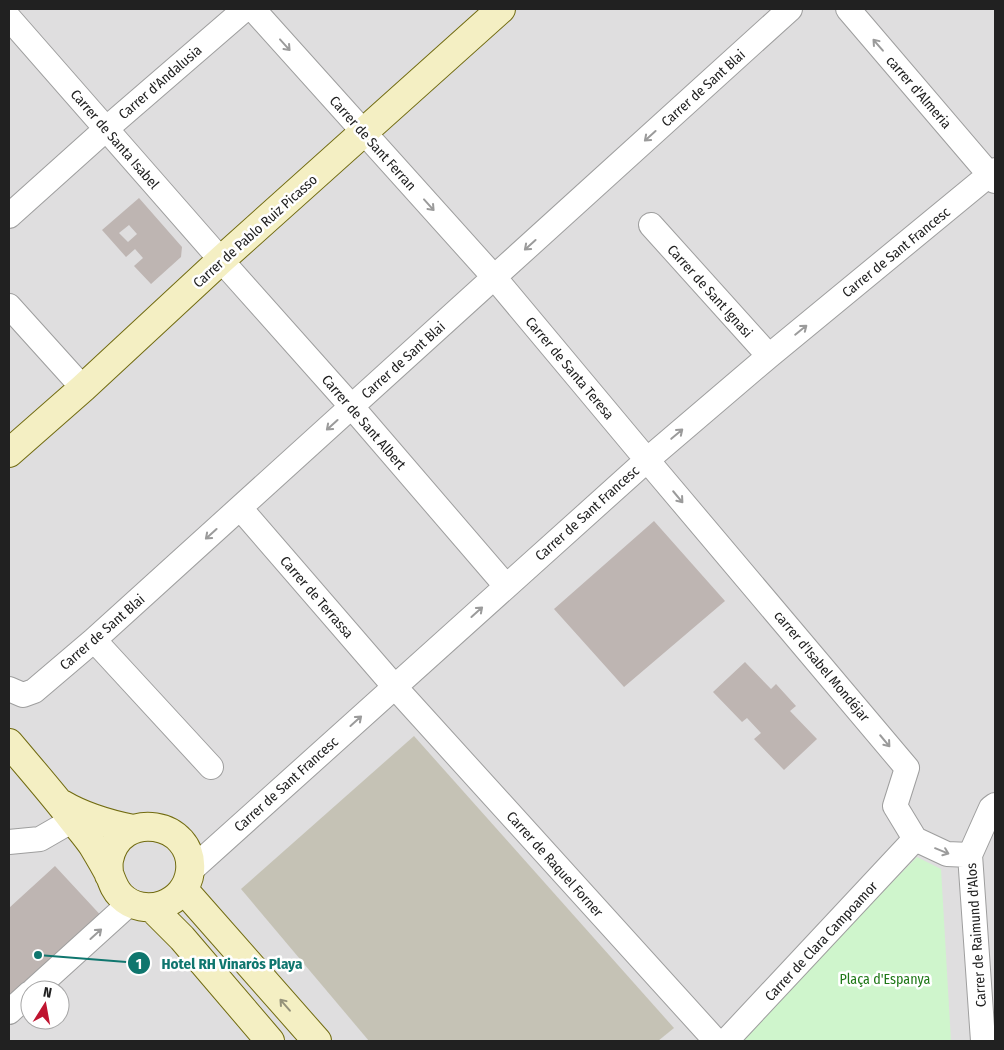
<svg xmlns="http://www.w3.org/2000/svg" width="1004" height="1050" viewBox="0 0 1004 1050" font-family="'Fira Sans Condensed',sans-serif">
<rect width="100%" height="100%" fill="#f1ede9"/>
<path fill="#dfdedf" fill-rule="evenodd" d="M9 9H995V1041H9ZM30 990H60V1020H30Z"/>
<path fill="#c5c2b5" d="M414 736 674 1028 658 1041H369L241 889Z"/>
<path fill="#cff5cc" d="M917 857 941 869 951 1041H736Z"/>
<path fill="#beb5b2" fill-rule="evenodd" d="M139 198 182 247 181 257 151 284 134 266 143 258 135 249 126 257 102 230ZM129 225 137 234 128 242 119 233Z
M654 521 725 601 624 687 554 609Z
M745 662 771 689 776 684 796 706 790 711 817 739 784 770 754 739 761 733 747 718 742 722 713 692Z
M55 866 106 921 9 1010V908Z"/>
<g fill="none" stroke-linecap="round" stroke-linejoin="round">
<defs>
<path id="street" d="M253 9 494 277 647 460 907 768 895 806 915 839 947 854 970 855
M848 9 995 181
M9 18 221 260 352 407 506 586
M9 216 106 129 245 9
M651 225 769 356
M9 306 83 388
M240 508 394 686 716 1041
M94 640 211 767
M9 689 23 695 34 691 94 640 790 9
M9 842 40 839 73 820
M190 871 647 460 769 356 995 170
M34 990 130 903
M9 1012 30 993
M726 1041 915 839
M983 1041 970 855 991 808 995 805"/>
<path id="secondary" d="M9 453 83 388 221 260 501 9
M9 743C30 768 52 793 72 819 79 828 87 837 93 846 99 856 105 866 110 876 113 884 115 890 121 896 144 919 186 905 190 871 195 821 119 808 109 860 108 865 109 870 109 875
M62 804C84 817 108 824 133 829
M184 890 317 1041
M152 908 182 938 270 1041"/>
</defs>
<use href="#street" stroke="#9e9e9e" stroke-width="26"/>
<use href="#secondary" stroke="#716b10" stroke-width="30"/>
<use href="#street" stroke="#fff" stroke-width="24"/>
<use href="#secondary" stroke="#f4efc3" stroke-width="28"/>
</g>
<defs><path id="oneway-shaft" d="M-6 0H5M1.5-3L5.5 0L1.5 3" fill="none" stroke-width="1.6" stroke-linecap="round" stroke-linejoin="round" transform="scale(1.25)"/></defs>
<g stroke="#9b9b9b">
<use href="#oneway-shaft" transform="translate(285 45) rotate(48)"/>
<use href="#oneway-shaft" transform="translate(878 45) rotate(-131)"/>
<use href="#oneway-shaft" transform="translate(650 136) rotate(138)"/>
<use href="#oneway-shaft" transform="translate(429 205) rotate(48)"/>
<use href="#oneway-shaft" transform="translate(530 245) rotate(138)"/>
<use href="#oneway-shaft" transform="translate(801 330) rotate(-39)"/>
<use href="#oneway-shaft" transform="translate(332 425) rotate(138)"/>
<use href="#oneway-shaft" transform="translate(677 434) rotate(-40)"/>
<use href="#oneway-shaft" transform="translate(678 497) rotate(50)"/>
<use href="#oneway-shaft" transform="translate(211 534) rotate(138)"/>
<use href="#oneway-shaft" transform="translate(477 612) rotate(-42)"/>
<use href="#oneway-shaft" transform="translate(356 721) rotate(-42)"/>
<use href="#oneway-shaft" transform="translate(885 741) rotate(50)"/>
<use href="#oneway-shaft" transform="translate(942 851) rotate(22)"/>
<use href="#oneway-shaft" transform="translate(96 934) rotate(-42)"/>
</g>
<use stroke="#95927a" href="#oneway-shaft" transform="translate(285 1005) rotate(-131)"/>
<g text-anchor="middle" stroke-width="5" stroke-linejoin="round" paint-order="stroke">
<g font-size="14" fill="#212121" stroke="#fff">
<text transform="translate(160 82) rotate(-41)" y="5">Carrer d'Andalusia</text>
<text transform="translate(703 88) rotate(-42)" y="5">Carrer de Sant Blai</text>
<text transform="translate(919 92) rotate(49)" y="5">carrer d'Almeria</text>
<text transform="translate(115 139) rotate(49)" y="5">Carrer de Santa Isabel</text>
<text transform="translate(373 143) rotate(48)" y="5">Carrer de Sant Ferran</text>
<text transform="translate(255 231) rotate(-42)" y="5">Carrer de Pablo Ruiz Picasso</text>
<text transform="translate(896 252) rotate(-39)" y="5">Carrer de Sant Francesc</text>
<text transform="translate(710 291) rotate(48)" y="5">Carrer de Sant Ignasi</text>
<text transform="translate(403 360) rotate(-42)" y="5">Carrer de Sant Blai</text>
<text transform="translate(570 368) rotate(50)" y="5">Carrer de Santa Teresa</text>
<text transform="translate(364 422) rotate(49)" y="5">Carrer de Sant Albert</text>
<text transform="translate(587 513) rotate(-42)" y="5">Carrer de Sant Francesc</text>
<text transform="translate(317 597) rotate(49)" y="5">Carrer de Terrassa</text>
<text transform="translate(102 632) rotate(-41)" y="5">Carrer de Sant Blai</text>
<text transform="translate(822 666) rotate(50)" y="5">carrer d'Isabel Mondéjar</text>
<text transform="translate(286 784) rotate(-42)" y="5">Carrer de Sant Francesc</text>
<text transform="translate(555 864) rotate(48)" y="5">Carrer de Raquel Forner</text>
<text transform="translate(976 935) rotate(-94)" y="5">Carrer de Raimund d'Alos</text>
<text transform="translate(821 941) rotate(-47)" y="5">Carrer de Clara Campoamor</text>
</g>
<g font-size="14" fill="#1f7817" stroke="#fff">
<text x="885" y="984">Plaça d'Espanya</text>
</g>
</g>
<path fill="none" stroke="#0f766e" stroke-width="2" d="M38 955L139 963"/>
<g fill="#0f766e" stroke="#fff" stroke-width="2">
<circle cx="38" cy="955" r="5"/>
<circle cx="139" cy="963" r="12"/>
</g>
<g font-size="15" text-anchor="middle" font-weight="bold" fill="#fff">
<text x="139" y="969">1</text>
</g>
<g font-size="15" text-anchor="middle" font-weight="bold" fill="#0f766e" stroke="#fff" stroke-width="5" stroke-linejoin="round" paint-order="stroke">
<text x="232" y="969">Hotel RH Vinaròs Playa</text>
</g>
<rect width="1004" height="1050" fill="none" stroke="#212121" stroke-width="20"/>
<g transform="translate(45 1005) rotate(11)"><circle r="24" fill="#ffffff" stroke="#a6a6a6"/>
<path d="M0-4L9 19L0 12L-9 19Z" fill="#bf1430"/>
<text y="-8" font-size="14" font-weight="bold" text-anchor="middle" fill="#212121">N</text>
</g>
</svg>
